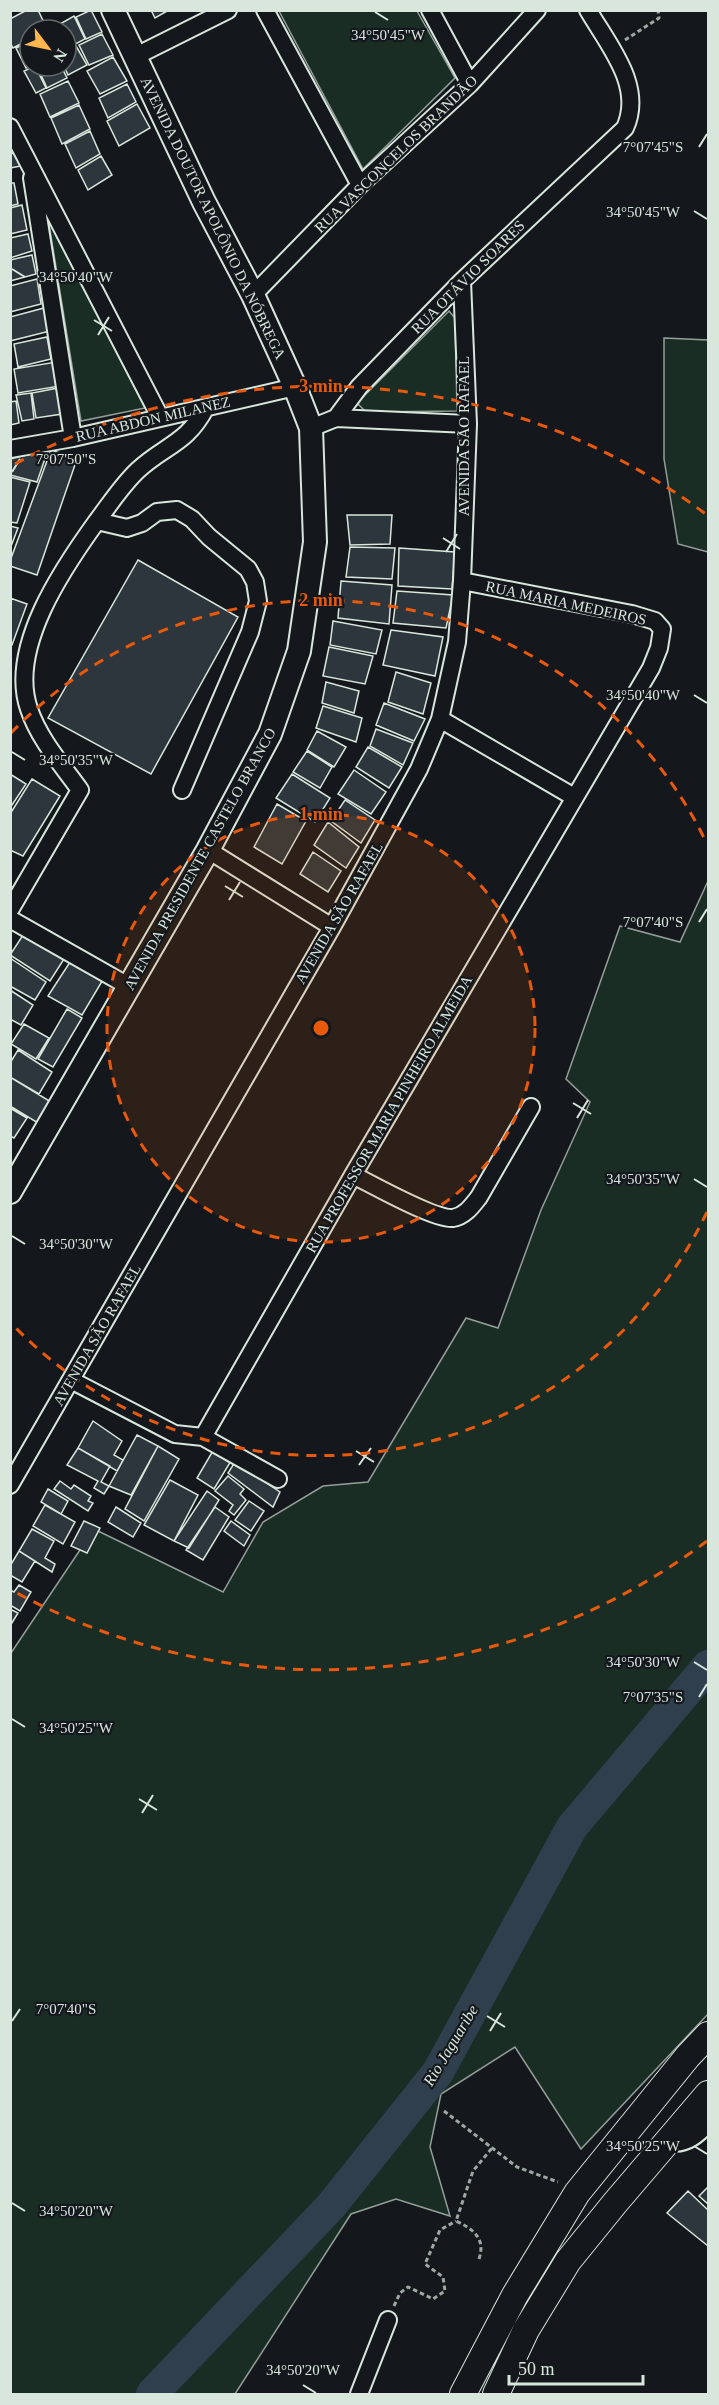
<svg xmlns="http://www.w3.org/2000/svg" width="719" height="2405" viewBox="0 0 719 2405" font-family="'Times New Roman',serif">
<rect width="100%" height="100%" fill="#14181c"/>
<path fill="#1a2d24" stroke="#939e99" stroke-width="1.5" d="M279 11H417L455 78 363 169Z
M48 218 145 408 81 421Z
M449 311 455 318 457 411 366 412 357 403Z
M664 338 708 340V552L678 544 664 459Z
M708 881V2014L581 2149 515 2047 441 2094 430 2147 450 2216 396 2199 351 2214 235 2394H11V1653L94 1529 223 1592 263 1522 323 1486 368 1482 466 1318 498 1328 541 1210 590 1102 566 1079 620 926 680 942Z"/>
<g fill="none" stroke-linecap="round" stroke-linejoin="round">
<path stroke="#2f3f4d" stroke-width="32" d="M152 2394 331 2206 438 2072 572 1827 708 1666"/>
</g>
<path fill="#2c363c" stroke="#d8e6dc" stroke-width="1.5" d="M27 10H38L47 29 30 30V39L13 48 10 43V19Z
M91 10 102 32 86 39 76 17Z
M151 10H169L155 18Z
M74 16 85 39 66 49V30H55L53 28Z
M102 34 113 55 89 65 79 45Z
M30 41 31 66 26 68 16 48Z
M76 46 87 65 68 75 64 66H66V51Z
M113 57 127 81 100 94 87 71Z
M35 66 46 88 36 93 24 71Z
M37 66H61L67 78 47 88Z
M68 81 79 103 50 117 40 94Z
M127 84 136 102 108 118 99 98Z
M137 104 150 128 119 146 107 121Z
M79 105 90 129 62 144 51 118Z
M90 131 100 154 76 168 65 144Z
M17 152 21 166 10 168V154Z
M101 156 112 175 88 190 78 170Z
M10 183H14L18 204 10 206Z
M22 205 27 230 10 234V208Z
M28 234 32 251 10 258V238Z
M32 255 36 274 10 281V260Z
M37 279 41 304 10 312V286Z
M44 308 50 331 10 341V317Z
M47 337 51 359 18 367 14 344Z
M56 362 60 386 18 393 14 369Z
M58 388 62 414 36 418 32 393Z
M31 393 34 419 22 421 16 395Z
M16 401 19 423 10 425V402Z
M48 450 37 482 10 475V459Z
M51 450 77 459 37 575 10 566V561Z
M10 477 30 482 17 523 10 522Z
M347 515H392L390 544 350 545Z
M10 526 18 528 10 549Z
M350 547 395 548 392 579 346 577Z
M399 548 455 552 452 589 398 586Z
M138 560 238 617 151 774 48 718Z
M341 581 392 585 389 624 338 618Z
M397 591 453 595 446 628 393 623Z
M10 598 27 604 12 645 10 644Z
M333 621 382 630 376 654 330 645Z
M391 630 443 637 435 676 383 665Z
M329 647 373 656 365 684 323 676Z
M396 672 431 683 423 714 388 702Z
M326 682 359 691 354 713 322 703Z
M384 703 425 719 414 741 376 725Z
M323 706 362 718 356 742 316 728Z
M376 729 413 743 403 765 370 746Z
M317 731 346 747 334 767 307 750Z
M368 747 402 767 389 788 356 767Z
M307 751 332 767 320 788 293 772Z
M354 770 386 792 371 814 338 794Z
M10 774 26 784 10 808Z
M292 774 330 798 315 822 276 798Z
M32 779 60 796 23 856 10 850V814Z
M345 800 375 820 361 843 331 821Z
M277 804 306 821 282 864 254 847Z
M328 822 359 847 346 868 314 845Z
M313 852 341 871 328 892 300 874Z
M25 932 64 959 50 981 10 955Z
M10 958 46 982 35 1000 10 986Z
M72 959 104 978 82 1015 48 996Z
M10 990 33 1005 21 1025 10 1019Z
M67 1009 82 1018 53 1067 38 1059Z
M24 1024 49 1038 36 1059 11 1044Z
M18 1050 52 1072 39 1094 10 1077V1063Z
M10 1077 51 1102 38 1123 10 1106Z
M10 1108 27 1118 14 1138 10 1136Z
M93 1421 122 1441 114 1455 123 1460 117 1471 78 1448Z
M137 1435 158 1446 131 1495 109 1486Z
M158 1446 179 1459 144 1521 125 1509Z
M78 1448 110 1466 101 1482 109 1486 104 1494 94 1488 98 1481 67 1465Z
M214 1449 231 1461 214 1489 197 1478Z
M235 1462 280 1492 273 1507 228 1473Z
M228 1476 244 1489 240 1494 246 1500 234 1515 229 1511 233 1505 215 1491Z
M170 1480 198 1495 174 1541 144 1525Z
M60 1481 71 1489 74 1485 91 1496 88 1501 93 1503 88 1511 54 1489Z
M48 1489 68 1501 61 1514 41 1502Z
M207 1491 219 1500 189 1548 174 1541Z
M249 1501 264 1511 251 1531 235 1520Z
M45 1505 75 1522 63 1544 33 1526Z
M116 1507 141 1523 133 1537 108 1522Z
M215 1507 229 1517 203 1560 186 1550Z
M84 1521 100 1528 87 1553 71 1546Z
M231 1521 250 1535 244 1546 224 1531Z
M32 1529 54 1541 45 1558 55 1564 52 1572 19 1551Z
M19 1551 35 1561 22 1582 10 1575V1566Z
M19 1585 31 1592 20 1611 10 1605V1590L14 1592Z
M10 1609 18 1613 10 1626Z
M708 2187V2204L699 2196Z
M688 2191 708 2210V2246L667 2213Z"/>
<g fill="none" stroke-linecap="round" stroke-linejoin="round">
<defs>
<path id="minor" d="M265 10 360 185
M430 10 470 84
M134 57 228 10
M10 127 160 417
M32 178 73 438
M253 295 360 185 470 84 537 10
M336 418 468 424
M311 428 336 418 359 387 462 281 625 128C644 86 609 46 588 10
M10 449 73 438 295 387
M97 521C110 504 122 485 138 470 165 445 187 444 206 407
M440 719 574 797
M208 850 332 927
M10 910 80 790C62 765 39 739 29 709 8 648 63 568 97 521L127 528 142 523 157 512 177 510 192 519 209 537 248 569 255 582 258 601 250 632 182 790
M10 919 130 987
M353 1175C373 1185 435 1220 453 1218 465 1216 472 1206 479 1197L531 1107
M71 1380 175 1434 203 1437 278 1479
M203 1437 353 1175 651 668 659 648 662 629 655 621 632 614 462 581
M10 1485 332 927 419 769 440 719 457 642 462 581 468 424 462 281
M667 2141C684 2147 698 2135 708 2123
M359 2394 388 2320"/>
<path id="secondary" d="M10 1192 208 850 270 734 299 651 315 542 311 428 295 387 253 295 204 202 113 10"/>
<path id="primary" d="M463 2394 515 2295 577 2193 688 2056 708 2035
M496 2394 526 2330 568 2261 615 2203 708 2094"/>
</defs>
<use href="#minor" stroke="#d8e6dc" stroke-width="20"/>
<use href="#secondary" stroke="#d8e6dc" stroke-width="26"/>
<use href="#primary" stroke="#d8e6dc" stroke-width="28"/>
<path stroke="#9da8a2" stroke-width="3" stroke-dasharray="4.5 3" stroke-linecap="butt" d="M625 40 659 18 658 10
M444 2111 517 2167 558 2182
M479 2259C486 2238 473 2229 456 2221L473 2171 492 2148
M394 2306 400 2293 408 2287 433 2299 445 2291 443 2277 425 2264 440 2230 456 2221"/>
<use href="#minor" stroke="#14181c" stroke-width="16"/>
<use href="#secondary" stroke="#14181c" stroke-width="22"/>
<use href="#primary" stroke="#14181c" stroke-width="26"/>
</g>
<path fill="none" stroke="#d8e6dc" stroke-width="2" d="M375 12 388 20M699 147 707 134M694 211 707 219M12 269 25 277M94 320 112 331M98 335 109 317M12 472 20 459M443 538 460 549M446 552 457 534M694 695 707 703M12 752 25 760M225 886 243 897M229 900 240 882M699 922 707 909M573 1103 591 1114M577 1118 588 1100M694 1179 707 1187M12 1236 25 1244M356 1451 374 1462M359 1465 371 1448M694 1662 707 1670M699 1697 707 1684M12 1719 25 1727M139 1799 157 1810M142 1813 153 1795M487 2016 505 2027M12 2021 20 2009M490 2031 501 2013M694 2146 707 2154M12 2203 25 2211M303 2385 316 2393"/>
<circle cx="321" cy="1028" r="214" fill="#e8590c" fill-opacity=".12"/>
<g fill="none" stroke="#e8590c" stroke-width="3" stroke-dasharray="10 8">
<circle cx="321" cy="1028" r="214"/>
<path d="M707 1212A428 428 0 0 1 11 1323M11 733A428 428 0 0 1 707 844"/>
<path d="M707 1541A642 642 0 0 1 15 1592M15 464A642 642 0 0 1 707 515"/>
</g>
<g text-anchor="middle" stroke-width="4.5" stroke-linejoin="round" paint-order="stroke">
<g font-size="15" fill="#d8e6dc" stroke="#14181c">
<text transform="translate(396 154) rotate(-44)" y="5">RUA VASCONCELOS BRANDÃO</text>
<text transform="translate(213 218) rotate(64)" y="5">AVENIDA DOUTOR APOLÔNIO DA NÓBREGA</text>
<text transform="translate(468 277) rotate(-45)" y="5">RUA OTÁVIO SOARES</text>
<text transform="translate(153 419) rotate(-13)" y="5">RUA ABDON MILANEZ</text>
<text transform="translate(464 436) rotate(-90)" y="5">AVENIDA SÃO RAFAEL</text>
<text transform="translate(566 603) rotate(12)" y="5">RUA MARIA MEDEIROS</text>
<text transform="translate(200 859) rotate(-61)" y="5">AVENIDA PRESIDENTE CASTELO BRANCO</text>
<text transform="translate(339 913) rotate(-60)" y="5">AVENIDA SÃO RAFAEL</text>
<text transform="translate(389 1114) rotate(-60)" y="5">RUA PROFESSOR MARIA PINHEIRO ALMEIDA</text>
<text transform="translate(97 1335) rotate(-60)" y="5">AVENIDA SÃO RAFAEL</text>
</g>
<g font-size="16" font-style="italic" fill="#d8e6dc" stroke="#14181c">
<text transform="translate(450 2045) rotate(-59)" y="6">Rio Jaguaribe</text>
</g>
</g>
<g font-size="15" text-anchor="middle" fill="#d8e6dc" stroke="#14181c" stroke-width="4.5" stroke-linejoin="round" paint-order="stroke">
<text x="388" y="40">34°50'45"W</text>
<text x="653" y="152">7°07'45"S</text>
<text x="643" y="217">34°50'45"W</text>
<text x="76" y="282">34°50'40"W</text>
<text x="66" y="464">7°07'50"S</text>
<text x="643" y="700">34°50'40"W</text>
<text x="76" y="765">34°50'35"W</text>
<text x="653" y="927">7°07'40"S</text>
<text x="643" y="1184">34°50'35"W</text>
<text x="76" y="1249">34°50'30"W</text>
<text x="643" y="1667">34°50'30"W</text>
<text x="653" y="1702">7°07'35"S</text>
<text x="76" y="1733">34°50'25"W</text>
<text x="66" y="2014">7°07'40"S</text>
<text x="643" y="2151">34°50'25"W</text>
<text x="76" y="2216">34°50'20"W</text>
<text x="303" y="2375">34°50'20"W</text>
</g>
<circle cx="321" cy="1028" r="9" fill="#e8590c" stroke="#14181c" stroke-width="3"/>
<g font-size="18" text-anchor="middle" font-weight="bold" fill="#e8590c" stroke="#14181c" stroke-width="4.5" stroke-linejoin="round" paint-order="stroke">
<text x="321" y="392">3 min</text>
<text x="321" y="606">2 min</text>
<text x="321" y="820">1 min</text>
</g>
<rect width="719" height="2405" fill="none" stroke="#d8e6dc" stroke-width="24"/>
<g transform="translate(48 48) rotate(122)"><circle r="28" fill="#14181c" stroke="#626a69" stroke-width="1.5"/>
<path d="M0-4.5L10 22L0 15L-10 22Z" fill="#ffb74d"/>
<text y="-9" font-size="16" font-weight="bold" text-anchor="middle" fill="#d8e6dc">N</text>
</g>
<path d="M509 2375v9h134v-9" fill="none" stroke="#d8e6dc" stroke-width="3"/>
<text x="518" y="2375" font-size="18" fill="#d8e6dc" stroke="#14181c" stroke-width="4.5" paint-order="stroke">50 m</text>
</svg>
